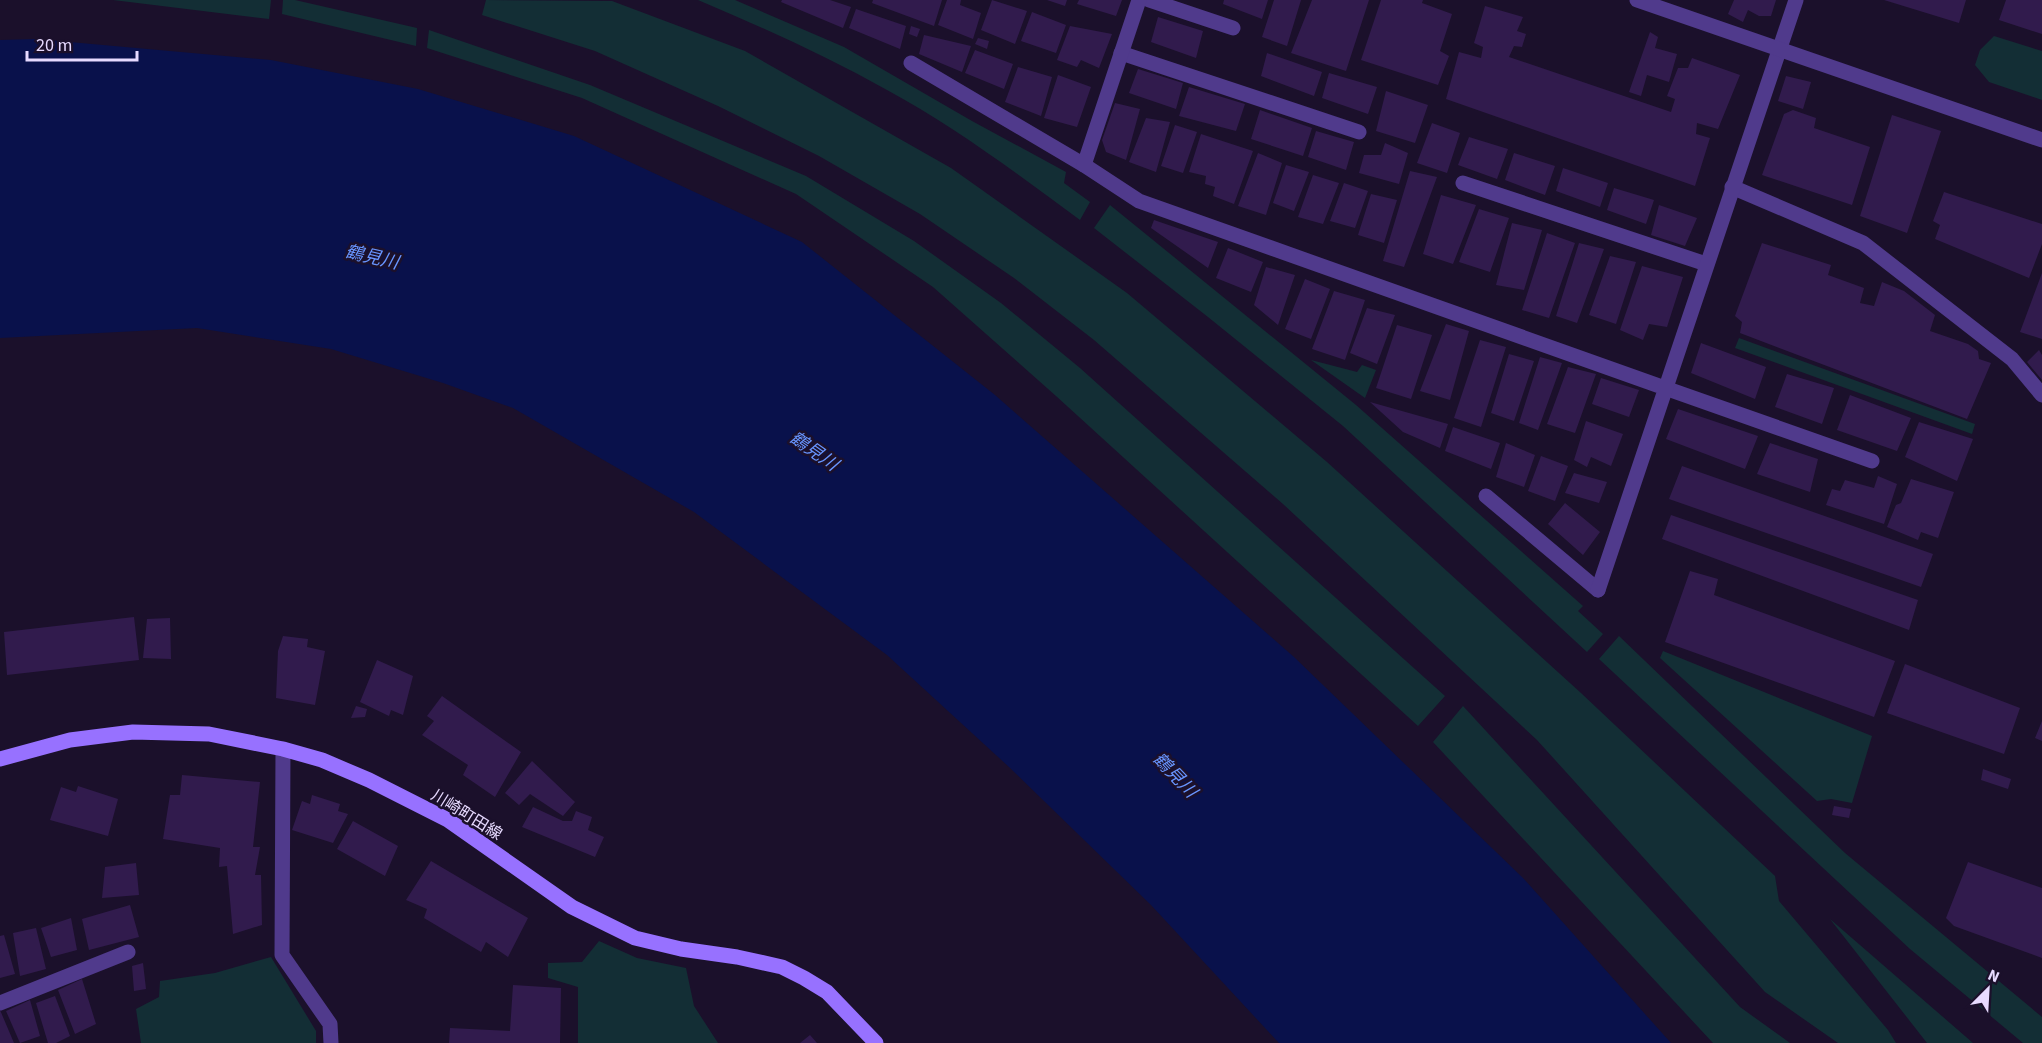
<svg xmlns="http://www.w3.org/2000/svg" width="2042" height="1043" viewBox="0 0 2042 1043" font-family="'Source Sans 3','Noto Sans JP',sans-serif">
<rect width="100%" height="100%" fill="#1b102b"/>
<path fill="#132e35" d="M113 0H271L269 19Z
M283 0H295L417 28 416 46 282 14Z
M486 0 612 1 745 51 951 168 1127 293 1327 462 1581 693 1775 876 1779 901 1888 1030 1896 1043H1838L1765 992 1537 740 1283 504 1094 340 1014 278 920 214 819 156 718 106 595 51 482 15Z
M698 0H735L844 47 972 121 1066 172 1064 183 1090 202 1080 220C1018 174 955 127 887 90 826 56 762 27 698 0Z
M429 30 590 85 806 176 914 241 1001 303 1080 368 1445 696 1418 726 1056 396 933 287 796 194 582 98 427 48Z
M1994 36 2042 51V100L1989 82 1975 65 1980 50Z
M1110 205 1356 405 1583 606 1578 611 1603 634 1587 652 1343 426 1208 317 1094 228Z
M1739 338 1975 424 1972 434 1735 348Z
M1311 360 1357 372 1362 365 1376 370 1365 398Z
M1619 636 1845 853 2042 1017V1043H2023L1910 949 1599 659Z
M1663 651 1872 736 1852 803 1831 799 1817 801 1660 658Z
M1463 706 1740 1007 1790 1043H1713L1433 742Z
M1830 919 1973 1043H1927Z
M599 941 637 958 686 968 694 1006 718 1043H578V987L548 978V963L582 962Z
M271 957 316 1031V1043H141L136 1009 159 997 160 981 215 973Z"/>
<path fill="#09114b" d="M36 39 271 60 418 89 574 136 802 242 995 395 1294 657 1523 878 1671 1043H1279L1151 905 1009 767 887 655 694 512 513 408 443 383 331 349 197 328 0 338V40Z"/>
<path fill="#311b4d" d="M782 0H830L851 7 843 28 781 2Z
M873 0H942L934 26 872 3Z
M947 0H961L960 5 981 13 973 39 938 25Z
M992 0 1027 11 1015 44 981 30Z
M1047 0H1067L1065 6Z
M1079 0H1122L1116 16 1077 4Z
M1224 0H1268L1262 19 1223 4Z
M1274 0H1301L1287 46 1262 37Z
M1312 0H1369L1346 71 1291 53Z
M1381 0H1423L1422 3 1452 14 1440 51 1449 56 1438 85 1361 60Z
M1734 0H1776L1771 16H1759L1748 10 1743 22 1728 14Z
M1884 0H1966L1959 23Z
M2006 0H2042V34L1999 20Z
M1485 6 1523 17 1517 31 1526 34 1522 47 1514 46 1509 57 1671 112 1675 99 1667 96 1678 68H1688L1692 58 1740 75 1718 129 1697 123 1696 134 1710 138 1695 186 1446 99 1459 52 1481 58 1483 47 1474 43Z
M856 9 906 26 900 49 849 28Z
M1032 12 1066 25 1056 53 1021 41Z
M1158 17 1203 31 1196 58 1151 42Z
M911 26 920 29 917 37 909 34Z
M1070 26 1112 34 1099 68 1081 60 1077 67 1057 60Z
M1650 32 1658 37 1655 48 1677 54 1669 82 1647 75 1641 96 1629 92Z
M924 35 971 46 962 72 919 54Z
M978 38 989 41 987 49 975 44Z
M975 50 1013 64 1004 89 965 73Z
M1267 53 1322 72 1314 96 1261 76Z
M1018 67 1052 77 1041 116 1005 102Z
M1138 69 1183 83 1176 109 1129 93Z
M1329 73 1377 87 1368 114 1322 98Z
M1058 75 1091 87 1077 127 1044 118Z
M1786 76 1811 82 1803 109 1778 101Z
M1189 87 1245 104 1236 131 1179 116Z
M1386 91 1428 105 1415 143 1376 131Z
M1115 103 1140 109 1126 160 1106 152 1102 140Z
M1260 110 1312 128 1303 156 1251 139Z
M1793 110 1816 118 1814 128 1870 147 1852 205 1762 175 1784 114Z
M1892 115 1941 131 1907 233 1860 216Z
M1146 118 1170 122 1156 172 1129 162Z
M1432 123 1460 133 1447 173 1417 163Z
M1175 125 1197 132 1183 173 1161 166Z
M1316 131 1354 142 1346 170 1308 157Z
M1201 134 1253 151 1234 204 1213 196 1215 187 1205 184 1206 176 1189 172Z
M1469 137 1508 149 1497 179 1458 165Z
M1385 143 1408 153 1399 184 1359 173 1364 155H1381Z
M1258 153 1282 163 1266 215 1238 206Z
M1514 153 1555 166 1545 195 1505 180Z
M1286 165 1309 172 1294 211 1273 203Z
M1563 168 1608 183 1600 207 1556 191Z
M1410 171 1437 177 1404 267 1383 261Z
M1313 175 1339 183 1323 224 1298 217Z
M1344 183 1368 191 1355 228 1330 221Z
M1614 188 1654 200 1646 224 1607 210Z
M1944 192 2042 224V244L2029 278 1935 239 1940 225 1933 221Z
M1371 194 1397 200 1384 243 1358 235Z
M1441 195 1476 205 1453 264 1423 254Z
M1659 205 1697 218 1685 246 1651 235Z
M1479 209 1509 218 1490 272 1459 262Z
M1154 220 1218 242 1208 268 1151 228Z
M1512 223 1542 230 1524 290 1496 285Z
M1547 233 1575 243 1549 318 1522 310Z
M1579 243 1604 249 1577 323 1556 316Z
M1762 243 1831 265 1828 275 1864 288 1860 303 1874 306 1882 282 1904 291 1935 315 1930 331 1968 344 1978 351 1979 359 1991 363 1967 419 1740 333 1742 322 1735 316Z
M1228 248 1263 262 1251 292 1216 278Z
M1610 256 1636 262 1616 324 1589 315Z
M1642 266 1683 277 1667 327 1649 324 1643 340 1620 330Z
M1266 267 1295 275 1278 325 1254 305Z
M2042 273V339L2020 332Z
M1305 279 1330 289 1311 339 1285 329Z
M1334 291 1365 300 1345 360 1312 349Z
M1367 308 1395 315 1377 364 1350 353Z
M1446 324 1469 331 1450 400 1420 391Z
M1397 325 1432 335 1411 399 1376 388Z
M1480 340 1506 347 1481 427 1454 418Z
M1701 343 1766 367 1755 399 1691 373Z
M2039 350 2042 355V380L2027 362Z
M1509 354 1534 361 1514 421 1491 413Z
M1540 357 1562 363 1538 430 1519 423Z
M1568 367 1596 374 1575 433 1547 424Z
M1787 374 1834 388 1822 424 1775 407Z
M1601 378 1639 390 1629 417 1592 404Z
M1850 395 1911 418 1897 451 1837 430Z
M1370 402 1448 424 1440 448 1403 432Z
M1678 409 1758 436 1745 469 1666 439Z
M1586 421 1623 434 1611 466 1591 457 1587 467 1574 460Z
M1919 422 1973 439 1957 481 1905 457Z
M1453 427 1500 443 1491 469 1445 451Z
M1506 443 1535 455 1524 487 1496 477Z
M1770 443 1818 459 1810 492 1757 474Z
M1541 456 1568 466 1555 501 1528 491Z
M1682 466 1933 554 1921 587 1669 499Z
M1574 473 1607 482 1599 503 1565 493Z
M1878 476 1897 484 1884 524 1826 505 1832 489 1840 491 1845 480 1874 488Z
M1911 479 1954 492 1938 538 1921 532 1918 540 1887 527 1896 505 1901 503Z
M1565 503 1600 532 1583 555 1548 524Z
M1671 515 1918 600 1909 630 1662 539Z
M1690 571 1718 579 1714 595 1895 661 1874 717 1665 642Z
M134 617 139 660 7 675 4 632Z
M170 618 171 659 143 658 147 619Z
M283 636 308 639 307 647 325 651 315 705 276 698 278 651Z
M377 660 413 676 403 715 391 710 389 716 360 702Z
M1905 664 2020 708 2004 754 1887 713Z
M442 696 521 752 495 797 463 775 468 765 422 735 434 721 427 716Z
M356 706 367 709 365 717 351 718Z
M2042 721V741L2035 738Z
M532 761 575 802 563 816 530 794 519 805 505 793Z
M1983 769 2011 779 2008 789 1981 780Z
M182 775 260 782 253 847H260L255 875H261L262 925 233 934 227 866 219 867 220 848 163 839 170 795H180Z
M78 786 118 799 108 836 50 820 61 787 76 792Z
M312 795 340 804 338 811 348 814 333 843 292 830 302 801 310 804Z
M1834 806 1851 809 1849 818 1832 815Z
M533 807 563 821H572L576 811 592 817 588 830 604 837 595 857 522 827Z
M353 821 398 846 385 876 337 849Z
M431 861 528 918 508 957 486 942 481 952 424 918 427 909 406 900Z
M1968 862 2042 888V958L1954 926 1946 918Z
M136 863 139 895 102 898 105 867Z
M130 905 139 937 89 950 82 919Z
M71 918 77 950 51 957 41 928Z
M36 928 46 969 20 976 13 933Z
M4 935 15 974 0 978V936Z
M143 963 146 989 134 991 132 966Z
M82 979 96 1024 75 1034 58 990Z
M513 985 561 988 560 1043H449L450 1028 510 1031Z
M55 996 70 1036 56 1043H48L36 1003Z
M30 1000 40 1036 20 1043 6 1011Z
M0 1010 14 1043H0Z
M810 1035 817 1043H800Z"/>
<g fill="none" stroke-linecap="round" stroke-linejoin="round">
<path stroke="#503a8c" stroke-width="15" d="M1149 0 1233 28
M1121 53 1359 132
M911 63 1084 165
M1463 183 1706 264
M1732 187 1863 243 2012 359 2042 395
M1665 388 1872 461
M1486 496 1598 590"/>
<path stroke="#503a8c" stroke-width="15" d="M1139 0 1084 165 1139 201 1665 388
M1598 590 1796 0
M283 749 282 955 330 1024 331 1043
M0 1003 128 952"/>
<path stroke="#503a8c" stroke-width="15" d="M1637 0 2042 140"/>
<path stroke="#9771ff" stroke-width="15" d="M0 759 70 740 133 732 209 734 283 749 322 760 369 780 448 820 572 907 635 938 681 949 737 957 782 967 804 978 827 992 876 1043"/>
</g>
<g text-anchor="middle" stroke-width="5" stroke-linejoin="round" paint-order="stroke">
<g font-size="16" fill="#e7daff" stroke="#1b102b">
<text transform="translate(467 814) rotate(32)" y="6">川崎町田線</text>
</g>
<g font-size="18" font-style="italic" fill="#6895ff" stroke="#1b102b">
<text transform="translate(372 257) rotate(13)" y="6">鶴見川</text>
<text transform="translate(814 451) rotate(35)" y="6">鶴見川</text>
<text transform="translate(1175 775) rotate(46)" y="6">鶴見川</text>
</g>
</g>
<g transform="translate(1988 989) rotate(24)" stroke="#1b102b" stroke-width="4.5" paint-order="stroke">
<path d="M0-4.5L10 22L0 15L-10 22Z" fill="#e7daff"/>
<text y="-9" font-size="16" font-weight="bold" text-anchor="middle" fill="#e7daff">N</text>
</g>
<path d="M27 51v9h110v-9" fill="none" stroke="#e7daff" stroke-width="3"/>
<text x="36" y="51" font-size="18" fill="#e7daff" stroke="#1b102b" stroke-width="4.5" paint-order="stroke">20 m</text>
</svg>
